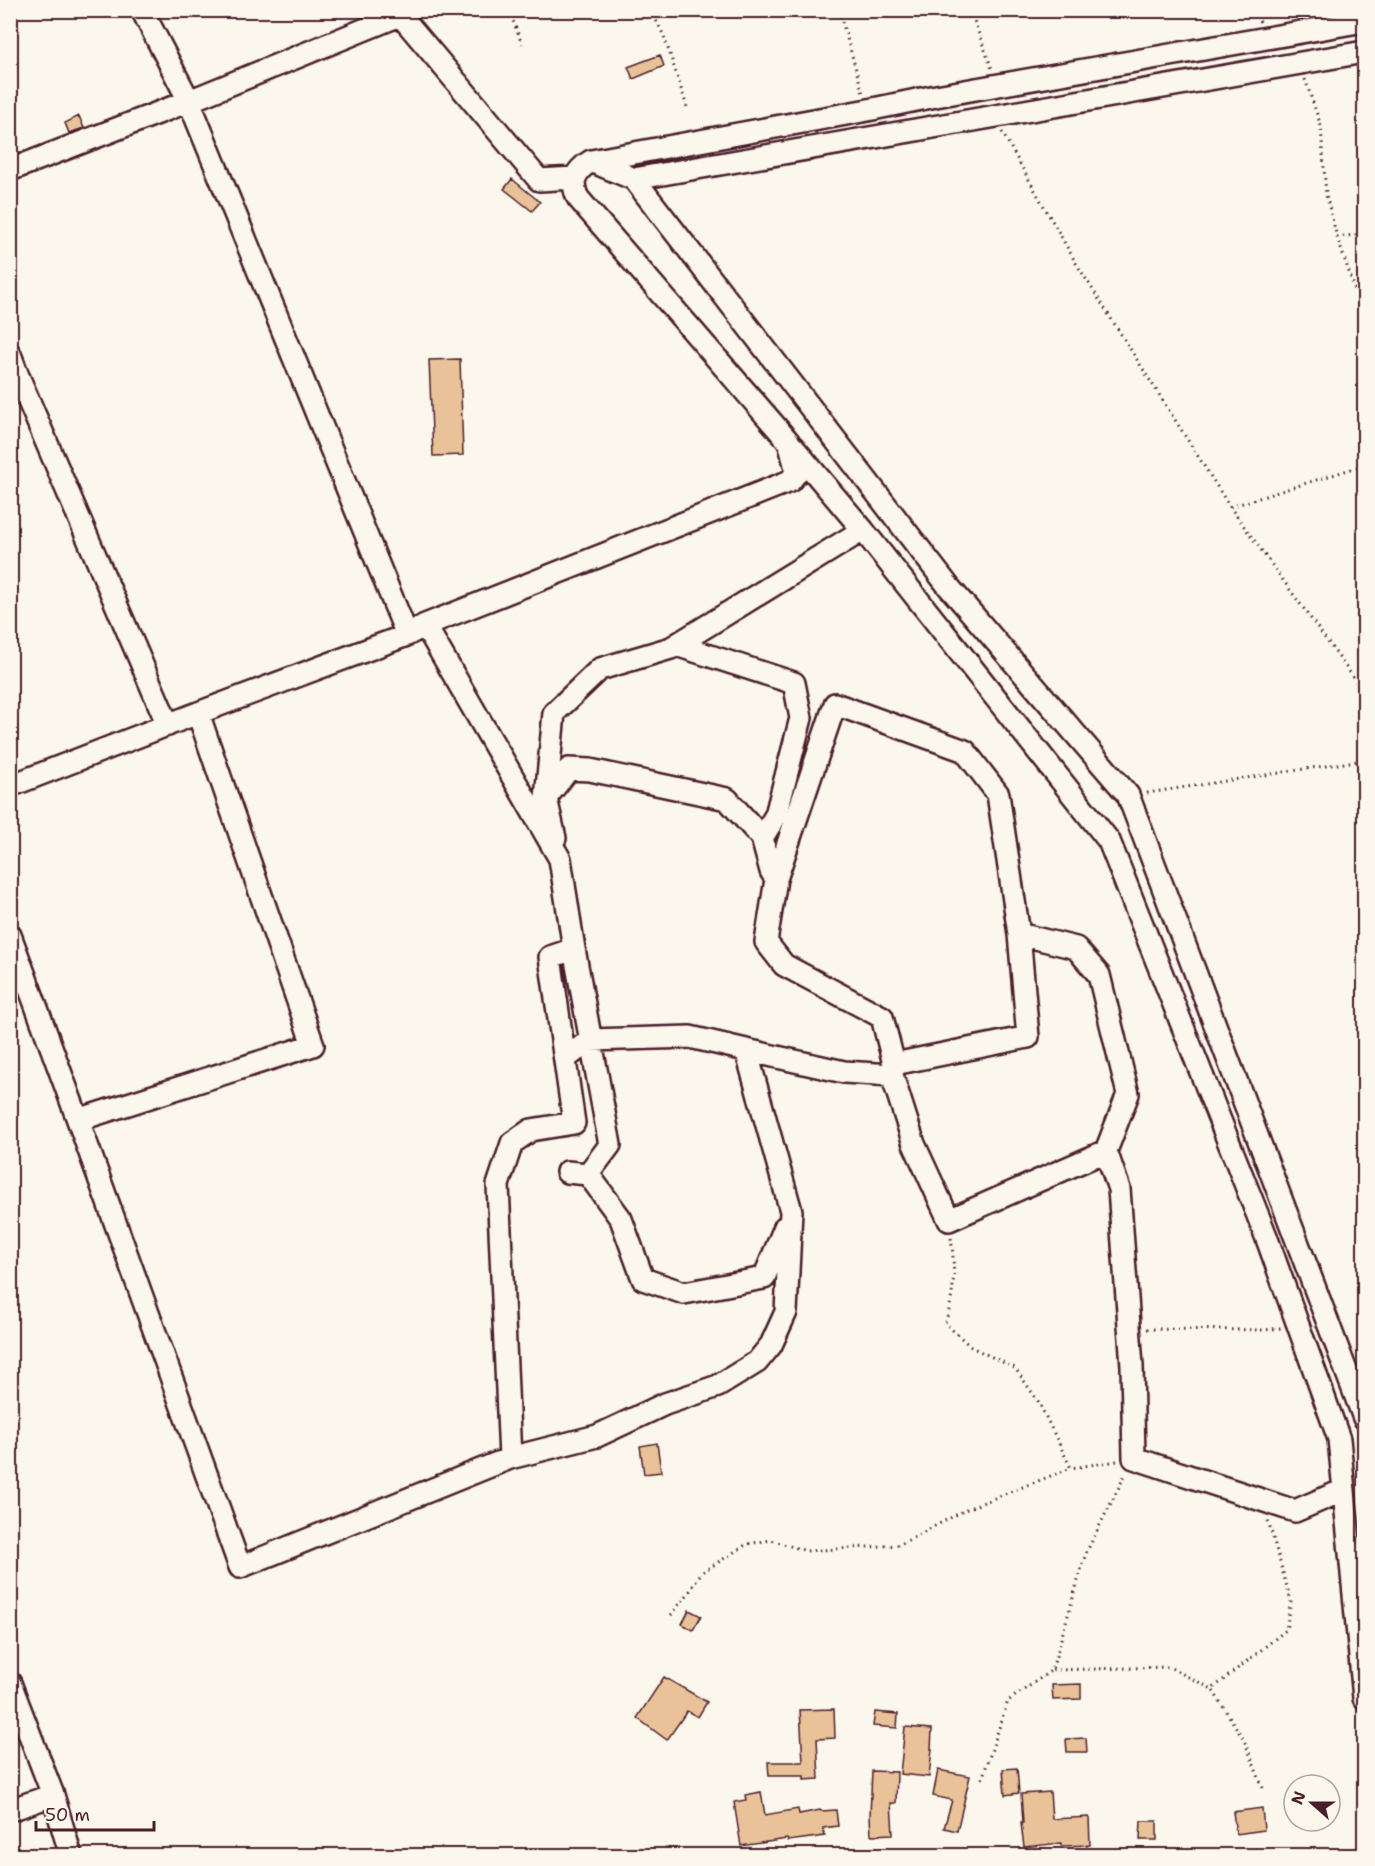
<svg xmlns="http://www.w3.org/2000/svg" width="1375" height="1866" viewBox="0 0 1375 1866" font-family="'Shantell Sans',sans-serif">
<rect width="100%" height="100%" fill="#fbf7ec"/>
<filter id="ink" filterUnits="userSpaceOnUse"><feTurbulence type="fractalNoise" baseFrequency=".0167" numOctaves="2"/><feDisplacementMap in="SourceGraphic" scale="12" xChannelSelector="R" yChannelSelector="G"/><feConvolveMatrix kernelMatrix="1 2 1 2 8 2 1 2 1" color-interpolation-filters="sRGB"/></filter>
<g filter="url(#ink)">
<path fill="#eac29a" stroke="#4a1f2b" stroke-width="1.5" d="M660 55 664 66 633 79 628 67Z
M79 116 84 128 69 133 65 123Z
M512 179 540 202 532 211 504 189Z
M460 359 463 455 433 456 429 360Z
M657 1443 661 1472 644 1474 640 1446Z
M689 1610 701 1616 693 1630 682 1624Z
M664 1677 707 1702 698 1717 687 1711 667 1740 637 1718Z
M1081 1684V1699L1053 1700 1052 1685Z
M834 1709 835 1738 817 1739 819 1779 804 1780V1776H769L768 1762H803L800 1710Z
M875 1712 898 1714 897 1728 873 1726Z
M905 1727 932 1729 931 1749H932L929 1777 900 1774Z
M1086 1738 1087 1752H1067L1066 1739Z
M1017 1768 1019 1793 1005 1795 1003 1769Z
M938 1770 970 1776 957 1831 944 1828 952 1800 933 1796Z
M872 1771 897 1772 896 1803H891L893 1834 871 1835 870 1816Z
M761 1792 765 1815 798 1809 799 1814 820 1810 821 1811 836 1810 838 1826 823 1828 825 1836 788 1841 787 1839 741 1846 734 1802 746 1800 745 1795Z
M1050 1792 1052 1819 1089 1817 1090 1845 1061 1846V1843L1024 1847 1021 1823H1023L1021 1794Z
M1262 1808 1264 1830 1236 1834 1233 1812Z
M1141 1821H1157V1840H1140Z"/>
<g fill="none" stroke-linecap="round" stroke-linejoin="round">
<defs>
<path id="minor" d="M396 10 539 180 574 178
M400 15 189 101 407 635
M591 161 868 110 936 96 1364 21
M10 170 189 101 142 10
M634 179 1364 52
M10 354 18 376 168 725
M793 447 863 530 1109 841 1266 1236 1339 1439 1364 1698
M676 645 794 683 801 718 776 815 762 838 771 871 776 879 766 942 784 965 882 1017 894 1064 892 1075 844 1072 746 1050
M10 786 198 713 407 635 425 625 790 481 797 472 789 442 578 198C570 181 575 171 591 161L634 179 949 587 1128 795 1364 1418
M546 798 569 769 590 770 727 799 762 838
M555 838 546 798 554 713 600 669 671 648 863 530
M776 879 835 704 965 751 998 794 1019 934 1028 1037 894 1064
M10 935 78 1120 313 1045 198 713
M892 1075 914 1144 949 1220 1106 1151 1128 1094 1099 975 1076 948 1019 934
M78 1120 240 1567 510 1458 498 1185 512 1143 531 1130 574 1123 550 957 574 949 560 859 425 625
M1106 1151 1119 1189 1132 1366 1134 1458 1295 1511 1344 1490
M567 1172 588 1174 610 1145 574 949
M588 1174 621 1219 643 1279 684 1293 764 1278 785 1227
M510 1458 597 1436 665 1404 718 1386 757 1362 771 1345 786 1312 791 1211 746 1050 690 1037 590 1040 565 1059
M10 1683 53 1795 71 1856
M10 1810 53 1795"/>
</defs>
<use href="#minor" stroke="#4a1f2b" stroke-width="26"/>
<path stroke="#4a1f2b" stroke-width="3" stroke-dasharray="1.5 4.5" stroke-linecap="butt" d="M509 10 522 44
M651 10 664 36 687 107
M839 10 863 94
M970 10 992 69
M1254 10 1260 22
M1305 79 1321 126 1326 195 1337 237 1364 234
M1002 132 1076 263 1230 507 1364 692
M1337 237 1364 316
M1230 507 1364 465
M1147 793 1364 760
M951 1238C955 1267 955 1295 945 1323L971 1347 1015 1368 1038 1401 1071 1468 1117 1461
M1147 1329 1265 1330 1281 1328
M671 1615 688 1594 701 1573 747 1544 771 1540 806 1551 899 1545 969 1508 1071 1468
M1052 1670 1169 1667 1212 1689
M982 1779 1008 1701 1052 1670 1086 1553 1126 1473
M1263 1788 1244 1740 1212 1689 1286 1630 1291 1601 1268 1520"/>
<use href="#minor" stroke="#fbf7ec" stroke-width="21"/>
</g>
</g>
<rect width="1375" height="1866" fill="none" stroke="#fbf7ec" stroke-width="36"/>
<rect x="18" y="18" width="1339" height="1830" fill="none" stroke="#4a1f2b" stroke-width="2" filter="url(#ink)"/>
<g transform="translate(1312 1803) rotate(291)"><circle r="28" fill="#fbf7ec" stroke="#b4a19f" stroke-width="1.5"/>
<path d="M0-4.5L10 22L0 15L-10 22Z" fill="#4a1f2b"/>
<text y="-9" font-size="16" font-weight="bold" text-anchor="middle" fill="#4a1f2b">N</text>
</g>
<path d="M36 1821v9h118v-9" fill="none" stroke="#4a1f2b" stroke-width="3"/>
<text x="45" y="1821" font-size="18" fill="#4a1f2b" stroke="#fbf7ec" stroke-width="4.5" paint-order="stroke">50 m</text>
</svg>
